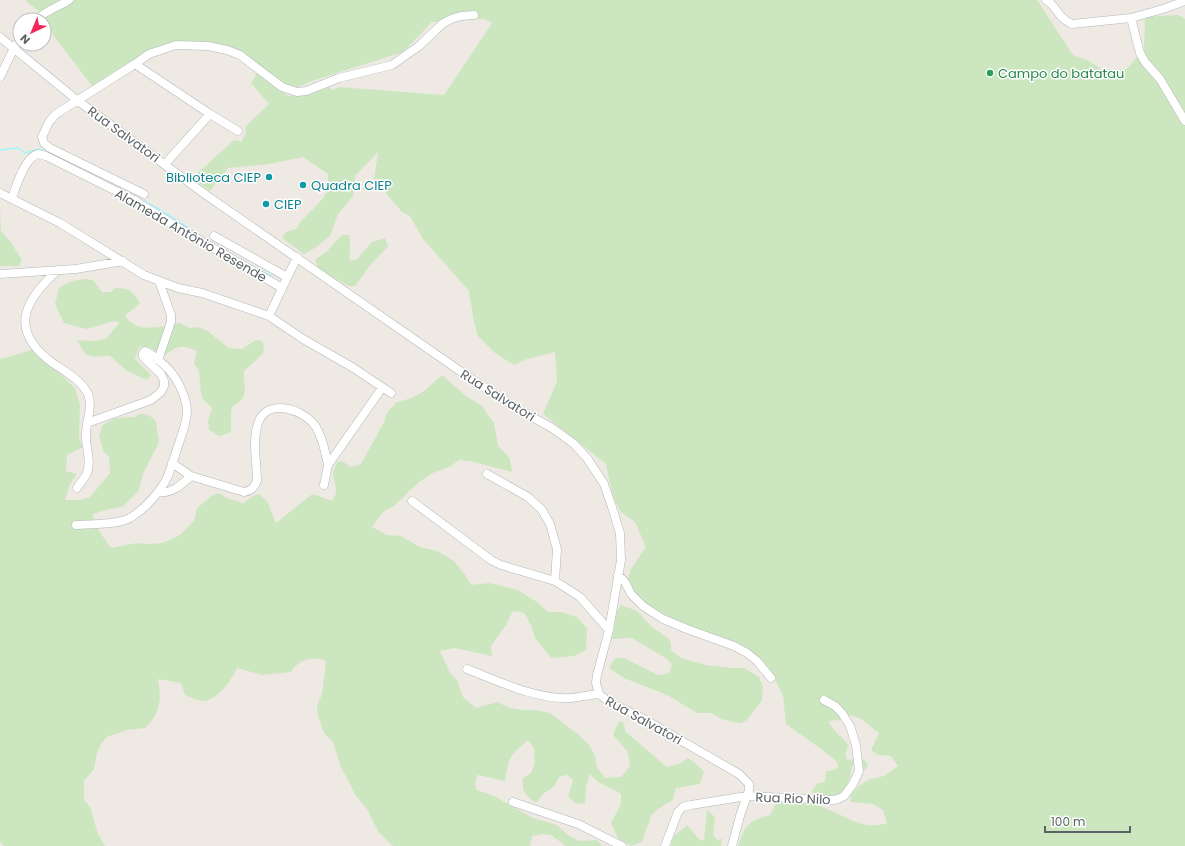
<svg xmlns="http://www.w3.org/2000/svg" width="1185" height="846" viewBox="0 0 1185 846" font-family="Poppins,sans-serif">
<rect width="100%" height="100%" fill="#efe9e3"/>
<path fill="#cce7bf" d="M26 0H1037L1073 55 1087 60 1103 70 1127 69 1144 49 1145 17 1178 15 1185 19V846H738C745 825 748 821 770 815L776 803C788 804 809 802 819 806 844 813 860 832 887 823L883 810 873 804 850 802 851 794 860 785 870 779 884 776 898 766 891 756 878 755 871 750 879 733 861 719 850 715 839 720 828 721C833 731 843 737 849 746 845 751 845 754 847 760L855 759 865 760 868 765 865 770 852 766C851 776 847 793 835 796 828 797 819 796 812 795V791L818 783 825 782 826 771H830L838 768 837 762C822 748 803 737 786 724L783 696 774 677 742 649 726 638 671 621 637 597 627 581 631 569 646 547 635 522 621 512 613 497 606 464 543 414 557 381 555 352 527 359 514 365 495 353 478 336 474 322 469 291 423 239 410 216 402 212 374 179 378 152 355 176 353 196 338 214 330 236 318 246 304 254 282 238 286 232 296 229 301 221 319 203 328 191V174L303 157 269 164 228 168 210 191 192 178 234 140 241 142 246 133 245 127 269 104 251 83 257 73 288 96 309 95 330 87 332 90 339 87 444 95 492 23 484 19 432 22 403 52 312 81 293 89 286 87 252 60 232 47 206 43H181L154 48 118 74 92 86 44 23V20H41L45 16 27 2Z
M0 205 1 231 10 241 22 260 19 266H0Z
M342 235H349C351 242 349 252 350 261L357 259 372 242 385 238 388 246C382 254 374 260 368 268 364 274 360 280 355 286H349L322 271 318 267 315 260 327 251Z
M85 279 93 280 102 292H110L115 288C130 288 132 291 140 303L125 316C138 335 161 326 180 323L190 328 197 327 206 330 229 348 242 349 256 340 262 341 264 345 263 354 244 371C243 390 251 396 232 407L231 413V432L220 436 209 430 208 421 212 408 203 399 201 393 199 371 194 363 197 351C177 343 178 347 162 357L150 347H139L135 359 151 375 147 380 127 371 110 356C89 356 88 361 77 340L94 341 106 339 119 323 115 321 86 329 64 323 55 304 59 288 72 281Z
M34 349 75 388 80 405 79 438 83 447 67 455 66 471 77 474 70 484 65 500H80L90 497 110 473 109 457 103 451 99 435 103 425 115 418 135 417 141 413 150 416 156 421 159 442 143 474 138 492 122 507 106 510 93 514 94 524 111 548 137 543 147 544 163 543 180 535 194 521 197 508 213 495 219 493 227 498 243 503C249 500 252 495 259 494L267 501 276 523 311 495C318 494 324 499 332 501 339 492 335 486 333 475 333 471 336 466 337 462L342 461 351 467 361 464 383 424 388 411 397 402 412 398 424 391 442 375 466 396 482 406 494 423 498 445 510 459 512 472 470 461 459 460 451 466 433 473 419 482 395 505 383 512 372 527 387 535 401 536 420 547 437 551 454 561 465 575 471 585 489 583 518 590 537 602 548 612H561L577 617 587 628 586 650 574 656 551 658 535 638 531 625 524 613 513 611 506 625 491 646 492 656 454 648 440 651 450 673 457 680 463 697 476 708 497 702 510 708 523 710H535L550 713 579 735 590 746 595 756 597 767 605 778 621 777 630 766 628 752 613 735 619 721 623 722 626 732 667 767 679 764 688 758 696 764 704 771 700 784 676 788 673 800 658 809 651 816 642 842 631 846 618 838 611 823 621 804V794C615 789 612 790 606 786 599 783 594 779 590 773L586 787 585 803 577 804 568 797 573 780 567 775 559 777 554 787 544 793 536 803C524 795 522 792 523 778L531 773 535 763 534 749 528 740C509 757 509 756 505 781L477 775 475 784 477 790 494 796 533 818 557 825 568 835 579 841 597 840 602 846H566L551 835 542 834 532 836 530 846H393L378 831 367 809 356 796 341 767 333 742 324 733 318 715 317 706 322 694 326 661C313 655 298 660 291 672L262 675 237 668C231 681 217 702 201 701 196 700 190 697 185 695L181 683 158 679C162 699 160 714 145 728L127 730 107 737 101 744 97 753 94 769 84 781V800L90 807 98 834 105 846H4L0 842V358L2 359Z
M621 605 637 611 652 627 668 638 671 643V650L681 658 706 665 732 668H744L759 677 763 687 762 700 747 720 741 723 734 722 722 719 711 713H697L667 695 624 678 609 668 612 662 616 658H624L658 675 669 673 672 665 667 659 632 638 612 639 617 611Z
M707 810 715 817 713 835 718 841 722 838 721 846H671L674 836 687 825 699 839 704 841Z"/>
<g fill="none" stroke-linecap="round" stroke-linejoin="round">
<path stroke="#a3f4ff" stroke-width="1.5" d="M0 150 18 148 25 153 40 149 47 153
M140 199 162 211 202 237
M250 265 271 276"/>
<defs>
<path id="minor" d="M1046 0C1057 5 1056 17 1072 24L1131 18 1163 9 1185 1
M1131 18 1140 53 1145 62 1160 79 1185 121
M37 20C45 10 59 7 69 0
M0 37 78 101 206 195 476 382 525 413 552 428 573 443 587 458 604 484 612 507 620 533 621 560 609 630 597 675 596 683 599 694 609 702 642 718 739 774 749 784V790L740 816 732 846
M135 64 210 114 238 131
M0 77 14 48 20 40
M165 164 210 114
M0 193 60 223 144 275 178 288 202 293 269 316 303 339 352 367 391 393
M144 194 50 148 44 143 42 137 49 122 56 114 135 64 149 54 176 45 208 46 227 50 240 55 282 87 297 92 306 91 339 78 392 65 419 46 442 24 451 19 461 16 474 15
M12 198C16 186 25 157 38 154L46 156 134 200 177 227 282 288
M214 236 287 277
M58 270C22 302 9 332 54 364 66 372 82 381 88 394 93 407 86 421 86 434 85 447 92 460 87 473 85 478 80 483 77 488
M0 274 76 269 123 261
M269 316 297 257
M158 360 171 322V315L159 281
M172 463 191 476
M487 474 528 497 542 510 550 524 557 549 555 581
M324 485 328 465 382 388
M158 492C172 494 181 485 191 476L244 492C251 491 254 488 257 481 257 462 252 442 258 423 267 397 304 409 316 427 323 438 325 452 328 465
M412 501 491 560 501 565 555 581 580 597 609 630
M76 525C91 524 117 525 130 518 145 509 160 492 167 478 172 466 176 452 180 440 183 431 187 421 187 411 186 395 176 375 164 365 159 361 152 353 145 351L143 353V357L161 374 164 381V386L161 392 151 400 87 423
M618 575 625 582 631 594 643 606 663 619 687 629 734 646 747 653 757 661 771 678
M467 669C498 681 537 700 571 698 580 697 589 695 599 694
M513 802 578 824 622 846
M665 846 678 812 683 807 691 805 747 796 833 800 838 799 844 796 853 784 859 771 856 745 850 726 842 713 835 706 824 700"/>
</defs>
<use href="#minor" stroke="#b1b6b9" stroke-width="9"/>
<use href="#minor" stroke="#fff" stroke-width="8"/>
</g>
<circle fill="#2e9e5b" stroke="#fff" stroke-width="1.5" cx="990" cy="73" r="4"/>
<g fill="#0f9aa8" stroke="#fff" stroke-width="1.5">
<circle cx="269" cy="177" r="4"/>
<circle cx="303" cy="185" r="4"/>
<circle cx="266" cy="204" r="4"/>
</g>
<g text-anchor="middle" stroke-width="3" stroke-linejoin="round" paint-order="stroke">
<g font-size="13" fill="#27864d" stroke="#fff" text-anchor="start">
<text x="998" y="78">Campo do batatau</text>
</g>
<g font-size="13" fill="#5b6264" stroke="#fff">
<text transform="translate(124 134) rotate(36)" y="5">Rua Salvatori</text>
<text transform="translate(191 235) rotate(30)" y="5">Alameda Antônio Resende</text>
<text transform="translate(498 395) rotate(32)" y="5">Rua Salvatori</text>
<text transform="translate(644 720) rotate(29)" y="5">Rua Salvatori</text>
<text transform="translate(793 798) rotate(2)" y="5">Rua Rio Nilo</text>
</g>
<g font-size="13" fill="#0d838f" stroke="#fff" text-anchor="start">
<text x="261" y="182" text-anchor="end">Biblioteca CIEP</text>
<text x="311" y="190">Quadra CIEP</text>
<text x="274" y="209">CIEP</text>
</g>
</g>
<g transform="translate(32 32) rotate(224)"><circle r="19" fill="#ffffff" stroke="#bdc0c1"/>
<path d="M0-3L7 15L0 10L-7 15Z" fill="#ed2a59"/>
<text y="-6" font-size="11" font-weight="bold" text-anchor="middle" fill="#5b6264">N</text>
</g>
<path d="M1045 826v6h85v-6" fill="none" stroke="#5b6264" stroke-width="2"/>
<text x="1051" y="826" font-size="12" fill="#5b6264" stroke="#ffffff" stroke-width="3" paint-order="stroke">100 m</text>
</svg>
